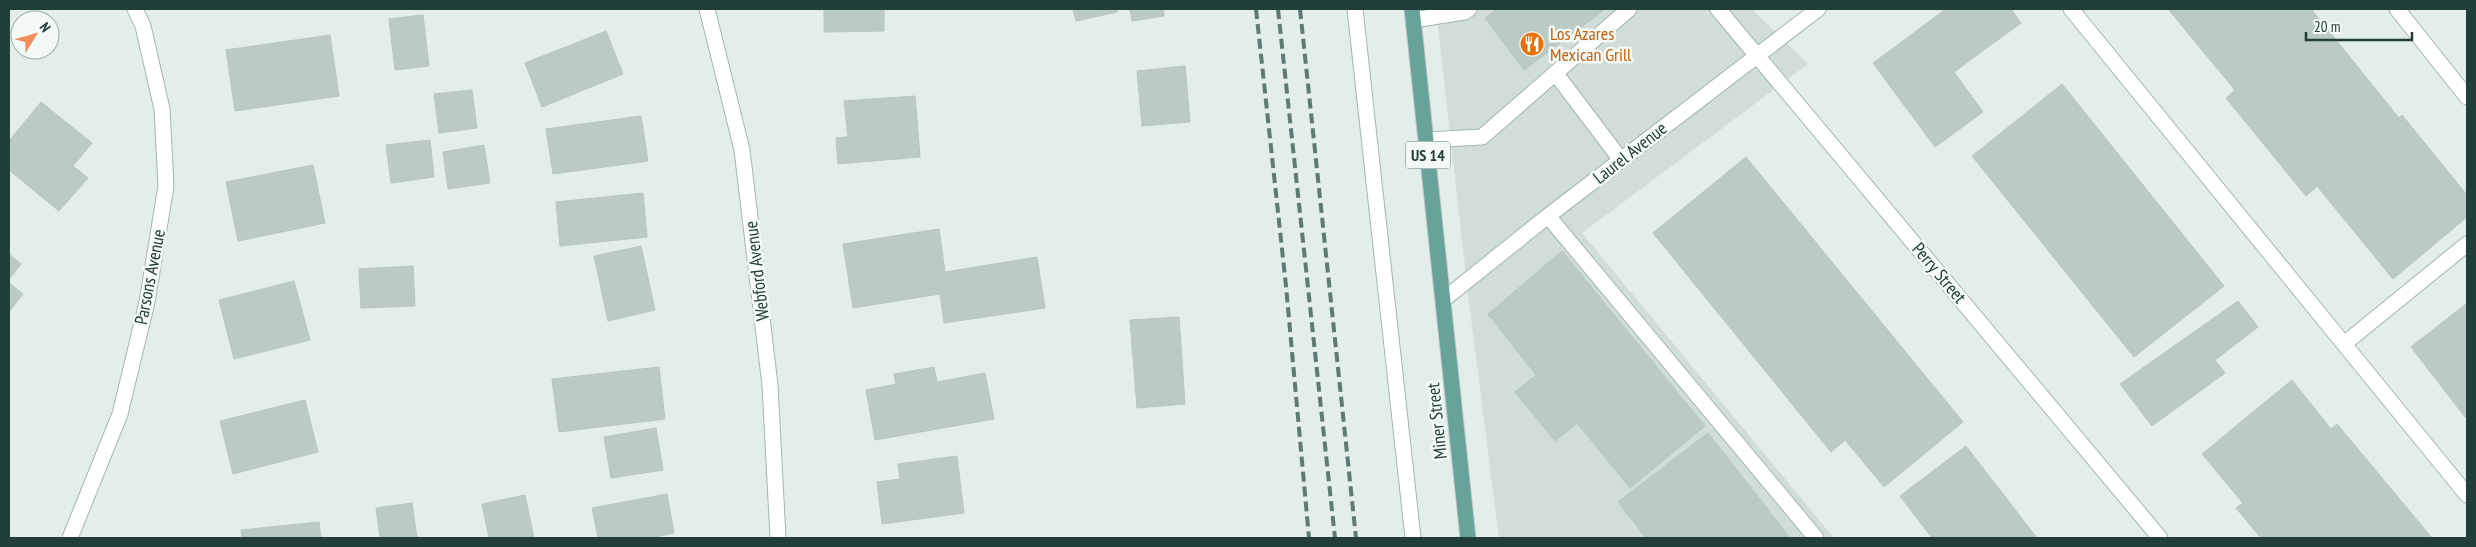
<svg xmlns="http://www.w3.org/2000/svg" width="2476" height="547" viewBox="0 0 2476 547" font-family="'PT Sans Narrow',sans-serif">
<rect width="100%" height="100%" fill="#e3ede9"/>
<path fill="#d1ddd8" d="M1436 9H1752L1808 64 1582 233 1834 538H1499L1469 302Z"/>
<path fill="#bbcac5" stroke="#b5c6c1" d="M824 9H884V31L824 32Z
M1073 9H1117V12L1076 21Z
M1130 9H1163L1164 16 1132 21Z
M1497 9H1602L1604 10 1524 70 1485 18Z
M1946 9H2011L2021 23 1954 72 1983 112 1935 147 1873 63Z
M2168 9H2311L2399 118 2402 115 2467 195V217L2393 279 2317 186 2306 196 2226 98 2235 90Z
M423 15 429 66 395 70 389 19Z
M606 31 623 74 542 107 525 63Z
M330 35 339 96 235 111 226 50Z
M1185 66 1190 122 1142 126 1137 71Z
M2062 84 2224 286 2134 357 1972 156Z
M472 90 477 128 439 133 434 94Z
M915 96 920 157 838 164 836 138 848 137 844 101Z
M41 102 92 143 73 166 88 178 59 211 9 170V141Z
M641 116 648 161 553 174 546 129Z
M430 140 434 177 391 183 386 145Z
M484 145 490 183 448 189 443 152Z
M1746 157 1963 422 1884 487 1845 440 1831 452 1653 233Z
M313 165 325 223 238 241 226 182Z
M643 193 647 237 560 246 556 202Z
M939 229 945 272 1037 257 1045 308 944 323 940 294 853 308 843 244Z
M641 246 655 310 608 321 594 256Z
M1562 251 1705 426 1630 488 1577 423 1555 441 1515 392 1536 375 1488 314Z
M9 254 21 264 9 279Z
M413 266 415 306 361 308 359 269Z
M294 281 310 340 234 359 219 300Z
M9 283 23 294 9 312Z
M2238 301 2258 327 2215 360 2225 373 2152 426 2120 384Z
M2467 303V416L2465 417 2411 347Z
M1179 317 1185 404 1137 408 1130 320Z
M659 367 665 419 559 432 552 379Z
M934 367 937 382 985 373 994 419 875 440 866 390 896 384 894 374Z
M2292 380 2331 429 2337 424 2432 538H2261L2236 508 2243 503 2202 454Z
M305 400 318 452 233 474 220 421Z
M656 428 663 470 611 478 604 437Z
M1708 433 1759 498 1707 538H1646L1618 502Z
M1966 446 2037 538H1932L1900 496Z
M957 456 964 513 882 524 877 482 900 479 898 464Z
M667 494 674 533 651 538H598L592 508Z
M525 495 534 538H489L482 504Z
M1759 498 1790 538H1707Z
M412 503 417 538H380L376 508Z
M319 522 321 538H242L241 530Z"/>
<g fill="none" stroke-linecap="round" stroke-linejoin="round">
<defs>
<path id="minor" d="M707 9 742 150 770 385 778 538
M1355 9 1413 538
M1718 9 2160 538
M2071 9 2467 495
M2397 9 2467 97
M1413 20 1464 12 1469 9
M1556 74 1621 160
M1426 140 1482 137 1629 9
M1548 216 1816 538
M1443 300 1548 216 1818 9
M2344 344 2467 244
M70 538 120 414 147 302 166 186 162 109 143 26 135 9"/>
<path id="major" d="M1412 9 1468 538"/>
</defs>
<use href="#minor" stroke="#a5b5b1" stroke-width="17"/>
<use href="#major" stroke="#c1c9c8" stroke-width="17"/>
<use href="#minor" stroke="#fff" stroke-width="15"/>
<use href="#major" stroke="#67a399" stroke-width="15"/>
<path stroke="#5d7a74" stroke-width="4" stroke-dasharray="10 5" stroke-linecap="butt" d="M1256 9 1286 286 1309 538
M1278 9 1335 538
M1300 9 1356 538"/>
</g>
<defs>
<symbol id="restaurant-disc" viewBox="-11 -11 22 22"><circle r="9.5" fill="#e8710a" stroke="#f3f9f7"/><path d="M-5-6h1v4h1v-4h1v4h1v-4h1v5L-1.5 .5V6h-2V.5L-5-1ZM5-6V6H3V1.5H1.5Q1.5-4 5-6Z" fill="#fff"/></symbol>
</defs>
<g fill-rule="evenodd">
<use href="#restaurant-disc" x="1518" y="30" width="28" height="28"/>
</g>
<g text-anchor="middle" stroke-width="5" stroke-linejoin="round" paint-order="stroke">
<rect fill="#f3f9f7" stroke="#617672" stroke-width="1" x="1405.5" y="141.5" width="45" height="27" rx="4"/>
<g font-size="16" font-weight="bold" fill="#223e39">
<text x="1428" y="161">US 14</text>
</g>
<g font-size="18" fill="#c56008" stroke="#f3f9f7" text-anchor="start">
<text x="1550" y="40">Los Azares<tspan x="1550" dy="21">Mexican Grill</tspan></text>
</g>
<g font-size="18" fill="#223e39" stroke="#f3f9f7">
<text transform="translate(1630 153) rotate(-38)" y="6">Laurel Avenue</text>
<text transform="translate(757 271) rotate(-97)" y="6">Webford Avenue</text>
<text transform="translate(1939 273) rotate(50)" y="6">Perry Street</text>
<text transform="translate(150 277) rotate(-79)" y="6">Parsons Avenue</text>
<text transform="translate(1437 421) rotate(-96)" y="6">Miner Street</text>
</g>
</g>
<rect width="2476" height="547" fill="none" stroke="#223e39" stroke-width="20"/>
<g transform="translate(35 35) rotate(53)"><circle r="24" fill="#f3f9f7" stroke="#9faeab"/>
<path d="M0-4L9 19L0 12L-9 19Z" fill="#f38e5a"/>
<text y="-8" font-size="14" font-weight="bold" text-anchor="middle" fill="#223e39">N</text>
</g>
<path d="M2306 32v8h106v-8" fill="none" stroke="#223e39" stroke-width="2.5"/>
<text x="2314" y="32" font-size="15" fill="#223e39" stroke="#f3f9f7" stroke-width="4" paint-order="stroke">20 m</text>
</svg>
